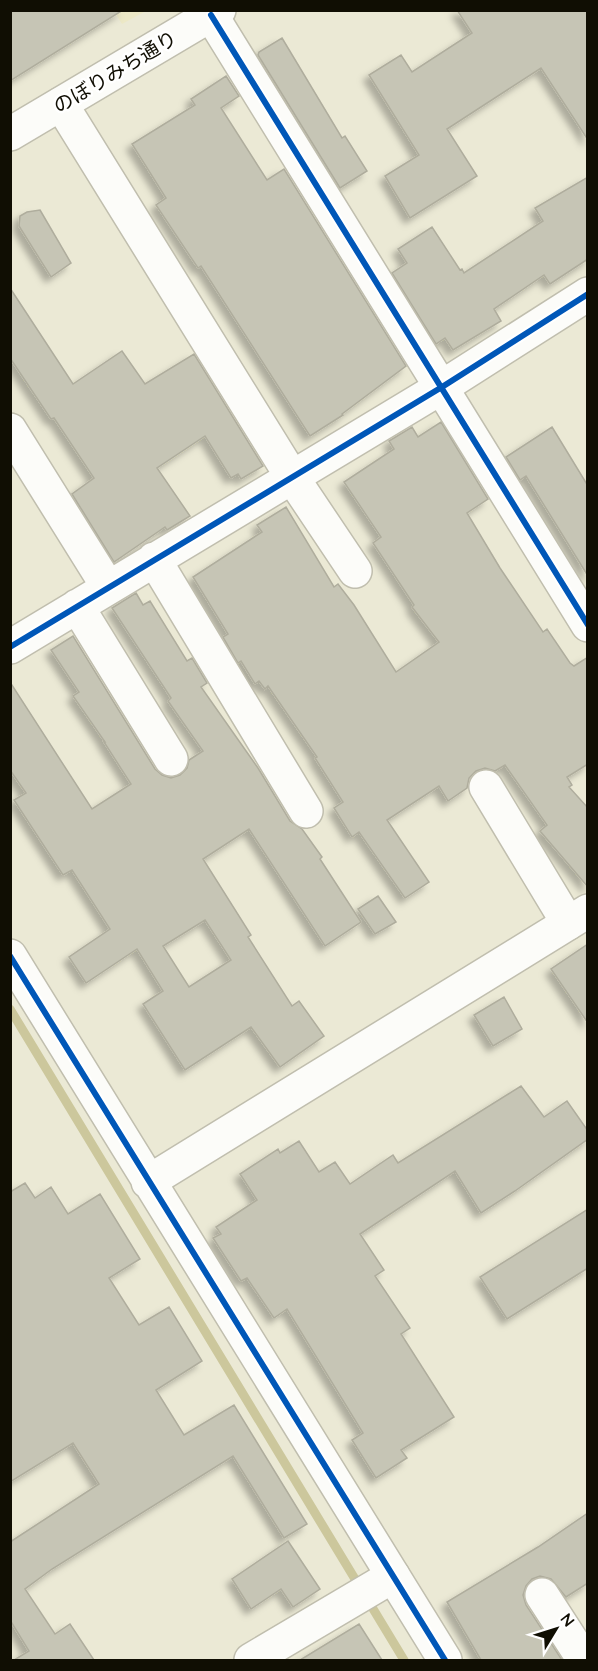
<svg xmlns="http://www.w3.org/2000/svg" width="598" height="1671" viewBox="0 0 598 1671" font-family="Quicksand,'Noto Sans JP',sans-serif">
<defs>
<filter id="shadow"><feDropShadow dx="-5.5" dy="5.5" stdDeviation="3" flood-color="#0004"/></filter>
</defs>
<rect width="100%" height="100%" fill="#ebe9d5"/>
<path fill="#ece8c6" d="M114 11H146L122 24Z"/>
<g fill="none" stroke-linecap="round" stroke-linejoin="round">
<path stroke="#ccc79c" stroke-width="9" d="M10 1009 404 1660"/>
</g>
<path fill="#c6c5b5" stroke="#afad9d" stroke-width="1.5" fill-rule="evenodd" filter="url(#shadow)" d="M10 10H123L10 81Z
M457 10H588V140L541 68 447 129 477 176 410 218 385 176 419 155 369 75 401 55 412 72 472 33Z
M282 38 342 138 345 136 367 171 340 188 258 55 259 52Z
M226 76 239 96 221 108 267 180 284 169 406 366 342 414 343 415 310 436 201 266 198 268 156 205 166 198 132 144 195 105 191 99Z
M588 177V259L550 284 544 275 494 309 501 321 453 350 445 338 436 344 392 273 407 263 398 249 432 227 460 270 462 269 464 273 543 221 535 208Z
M40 210 71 263 51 277 19 226 20 216 27 212Z
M10 288 73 384 122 351 145 384 194 354 263 466 241 479 238 474 231 478 205 436 157 468 190 516 167 530 165 527 114 562 72 494 94 478 54 418 51 419 10 358Z
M441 422 488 499 467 513 500 568 543 632 547 629 570 663 574 666 588 657V764L567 777 572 785 569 787 588 808V887L540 831 547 825 505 765 495 771 485 768 476 771 469 778 467 788 448 801 439 786 387 820 429 882 405 898 359 832 352 837 334 808 343 802 315 758 317 757 268 686 265 689 259 681 255 684 241 661 238 663 223 637 228 634 193 577 262 532 257 525 286 507 334 587 338 584 354 605 396 672 439 642 412 607 414 605 373 543 381 537 344 482 394 449 389 441 412 427 418 437Z
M552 427 588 486V576L526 476 520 480 506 457Z
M136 593 143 605 150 601 187 661 192 658 207 683 201 687 258 768 290 821 302 829 322 857 320 859 361 922 325 946 249 829 203 859 251 935 248 937 292 1006 299 1001 324 1036 280 1067 251 1027 185 1070 143 1004 163 991 137 949 86 983 69 957 110 929 72 870 63 875 14 800 26 793 10 770V682L92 809 131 784 104 742H105L73 696 79 692 51 650 73 636 155 769 162 775 171 778 180 775 187 768 189 760 203 751 168 701 171 698 112 608ZM205 920 231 960 189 987 163 946Z
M378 896 396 922 375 934 358 909Z
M588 944V1023L551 969Z
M504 997 522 1029 493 1046 474 1015Z
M521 1086 544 1117 567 1101 588 1131V1139L515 1191 481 1213 455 1171 360 1234 384 1270 375 1276 410 1328 401 1334 454 1417 401 1450 407 1458 376 1478 352 1440 363 1433 287 1309 274 1318 247 1278 241 1281 213 1238 221 1234 216 1227 257 1200 240 1174 278 1149 280 1153 299 1141 319 1172 335 1162 350 1184 393 1155 398 1163Z
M25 1183 35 1198 51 1187 68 1214 100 1194 140 1259 109 1278 139 1325 169 1307 202 1361 156 1390 184 1435 234 1405 307 1524 284 1538 233 1456 52 1569 25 1589 55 1634 70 1624 94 1660H14L29 1651 10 1620V1542L99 1484 73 1443 10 1482V1192Z
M588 1209V1268L507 1319 480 1277Z
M588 1513V1583L566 1597 551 1579 540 1576 532 1579 526 1586 523 1595 526 1605 562 1660H481L447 1602 538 1547Z
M288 1541 320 1589 293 1607 281 1589 251 1609 232 1579Z
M359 1624 382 1660H300Z"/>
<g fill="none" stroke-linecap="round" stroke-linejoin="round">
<defs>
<path id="street" d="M211 15 588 625
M61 104 292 477 355 571
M10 430 108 587
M154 559 306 811
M77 606 171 759
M10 647 442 387 588 294
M486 787 568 923
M542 1595 584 1660
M251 1660 393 1576"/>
<path id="secondary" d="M10 134 219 10
M10 956 445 1660
M148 1182 588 911"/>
</defs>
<use href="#street" stroke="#c0beae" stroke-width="36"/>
<use href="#secondary" stroke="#c0beae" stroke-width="36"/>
<use href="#street" stroke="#fcfcf9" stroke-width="33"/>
<use href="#secondary" stroke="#fcfcf9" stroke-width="33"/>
<defs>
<path id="cycleway" d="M211 15 588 625
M10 647 442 387 588 294
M10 956 445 1660"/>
</defs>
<use href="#cycleway" stroke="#fff" stroke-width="10"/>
<use href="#cycleway" stroke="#0057b8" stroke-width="6"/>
</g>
<g text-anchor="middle" stroke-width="5" stroke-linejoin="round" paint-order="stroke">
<g font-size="20" fill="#100e03" stroke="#fff">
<text transform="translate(115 72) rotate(-31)" y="7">のぼりみち通り</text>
</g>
</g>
<rect width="598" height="1671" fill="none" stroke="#100e03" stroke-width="24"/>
<g transform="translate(556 1629) rotate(52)" stroke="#ffffff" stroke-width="4.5" paint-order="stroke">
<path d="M0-4.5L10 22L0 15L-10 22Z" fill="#100e03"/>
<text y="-9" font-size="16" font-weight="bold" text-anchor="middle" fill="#100e03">N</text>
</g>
</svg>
